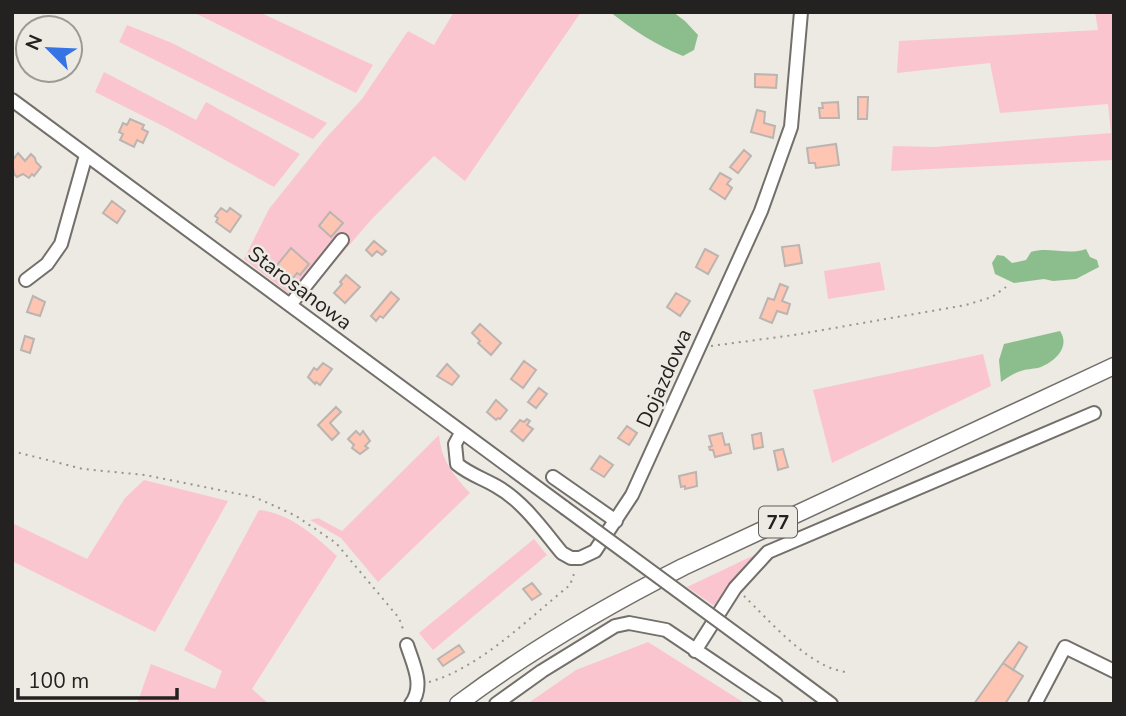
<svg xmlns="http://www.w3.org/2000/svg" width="1126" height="716" viewBox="0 0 1126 716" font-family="'Nunito Sans',sans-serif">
<rect width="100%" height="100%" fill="#ede9e3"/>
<path fill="#fbc5d0" d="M193 12H259L373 65 356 93Z
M454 12H581L465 181 434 156 371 220 300 302 244 259 269 209 325 139 362 99 408 31 434 45Z
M1095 12H1114V160L891 171 893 146 934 147 1111 133 1108 104 1000 113 990 63 897 73 899 41 1098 30Z
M127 25 172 43 327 123 313 139 119 42Z
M104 72 196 120 206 102 300 154 274 187 167 128 95 92Z
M880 262 885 290 828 299 824 271Z
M983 354 991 386 832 463 813 390Z
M439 435C441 460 454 476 470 493L378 582 341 538 310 520 318 518 342 531Z
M144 480 228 501 155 632 12 561V523L87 559 125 498Z
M259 510C290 513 315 536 337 556L252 689 269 704H137L151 664 215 689 222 671 184 650Z
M534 539 547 555 433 650 419 633Z
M767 549 719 609 687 587Z
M648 642 746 704H527L576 670Z"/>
<path fill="#8cbe8d" d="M610 12H673L685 21 698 35 694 50 683 56C656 45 633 30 610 12Z
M1086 249 1090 257 1097 260 1099 267 1076 279 1053 281 1044 279 1014 283 995 274 992 263 997 255 1004 256 1012 263 1026 260 1031 252C1049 246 1068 256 1086 249Z
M1060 331C1071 347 1054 363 1038 368 1032 369 1026 369 1021 371 1014 373 1007 378 1001 382L999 360 1004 344Z"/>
<path fill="#fdc5b2" stroke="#bbb4b1" stroke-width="2" d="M755 74 777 75 776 88 755 87Z
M858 97H868L867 119H858Z
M838 102 839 118H820L819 108H823L822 103Z
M757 110 765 112 764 123 775 126 773 138 751 132Z
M130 119 144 125 142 129 148 132 143 143 137 140 134 147 120 140 123 134 119 132 123 123 127 125Z
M836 144 839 165 816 168 815 163H809L807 148Z
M744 150 751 156 738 173 730 167Z
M18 153 25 161 31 154 35 158 36 162 41 167 34 176 32 174 29 178 23 174 17 177 14 174 12 161Z
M720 173 731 179 727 184 732 188 725 199 710 189Z
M112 201 125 211 117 223 103 213Z
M221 208 227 212 230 208 241 216 230 232 216 222 218 218 215 216Z
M330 212 343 223 331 237 319 226Z
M374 241 386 251 382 255 377 251 372 256 366 250Z
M799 245 802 263 785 266 782 247Z
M291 248 309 264 300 275 297 273 293 278 277 265Z
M705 249 718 256 708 274 696 267Z
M346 275 360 287 345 303 334 293 342 284 340 282Z
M780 284 788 287 782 301 790 304 787 314 777 311 772 323 760 318 768 298 774 300Z
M391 292 399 299 383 318 380 316 376 321 371 316Z
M676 293 690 301 680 316 667 307Z
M33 296 45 302 40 316 27 312Z
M480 324 501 343 491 355 478 343 480 341 472 333Z
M25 336 34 339 30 353 21 350Z
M524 361 536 370 523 388 511 379Z
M323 363 332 369 320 385 316 382 315 384 308 377 314 368 317 370Z
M447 364 459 376 452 385 437 376Z
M539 388 547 394 536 408 528 402Z
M496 400 507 410 500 419 498 418 496 420 487 412Z
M336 407 341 412 330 423 339 433 332 440 318 425Z
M527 419 530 421 527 425 533 429 523 441 511 431 520 420 524 422Z
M627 426 637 433 629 445 618 438Z
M356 431 360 435 363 431 370 441 365 446 368 448 360 454 352 448 354 445 348 439Z
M722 433 725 445 729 444 731 453 715 457 713 450H710L709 447 712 446 709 436Z
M761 433 763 447 754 449 752 435Z
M783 449 788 467 778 470 774 451Z
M600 456 613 465 604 477 591 469Z
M696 472 697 486 685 489V486L681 487 679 476Z
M532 583 541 594 532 600 523 589Z
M1019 642 1027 647 1013 670 1003 663Z
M459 645 464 652 443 666 438 659Z
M1003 663 1023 676 1005 704H974Z"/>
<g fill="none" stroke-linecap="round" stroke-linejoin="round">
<defs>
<path id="minor" d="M12 100 565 508
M26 280 47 264 61 244 86 155
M290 305 342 240
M461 433 455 444 457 464C469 474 482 478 496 486 523 501 543 530 562 553L571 558H580L595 551 632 495 761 211 791 127 801 12
M553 477 616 521
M407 645C413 664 425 686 411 704
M695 651 735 588 768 552 1094 413
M773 661 831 704
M496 704 542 671 615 626 629 623 666 630 776 704
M1035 704 1065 647 1114 671"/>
<path id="major" d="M458 704C529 651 604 607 683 567L1114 366"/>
</defs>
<use href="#minor" stroke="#73706b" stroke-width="16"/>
<use href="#major" stroke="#73706b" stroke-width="19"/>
<path stroke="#97948f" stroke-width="2" stroke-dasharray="2 5" stroke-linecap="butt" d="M12 291 17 287
M711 346 794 335 966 305 992 297 1006 287
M12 451 83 469 145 475 254 497 277 507 296 516 336 543 399 618 404 632
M744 596C770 621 812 671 849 672
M429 682C480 668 529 618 570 585L575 571"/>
<use href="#minor" stroke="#fff" stroke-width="12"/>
<use href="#major" stroke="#fff" stroke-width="16"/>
<defs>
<path id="minor-bridge" d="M565 508 773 661"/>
</defs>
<use href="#minor-bridge" stroke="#73706b" stroke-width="16" stroke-linecap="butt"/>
<use href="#minor-bridge" stroke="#fff" stroke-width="12"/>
</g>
<g text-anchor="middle" stroke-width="5" stroke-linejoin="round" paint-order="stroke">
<rect fill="#ede9e3" stroke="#605e5a" stroke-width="2" x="759" y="506.5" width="38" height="31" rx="5"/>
<g font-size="19" font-weight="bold" fill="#242220">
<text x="778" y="529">77</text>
</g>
<g font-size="21" fill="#242220" stroke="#ede9e3">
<text transform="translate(300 288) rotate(37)" y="7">Starosanowa</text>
<text transform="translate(664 378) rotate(-66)" y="7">Dojazdowa</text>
</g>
</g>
<rect width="1126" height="716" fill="none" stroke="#242220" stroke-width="28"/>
<g transform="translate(49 49) rotate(294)"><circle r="33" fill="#ede9e3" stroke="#9d9995" stroke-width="2"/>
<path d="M0-5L12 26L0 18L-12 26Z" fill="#3674e3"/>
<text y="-10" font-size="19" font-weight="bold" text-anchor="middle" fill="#242220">N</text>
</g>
<path d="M18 688v10h159v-10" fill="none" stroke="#242220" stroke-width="3.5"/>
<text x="28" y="688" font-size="21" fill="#242220" stroke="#ede9e3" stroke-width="5" paint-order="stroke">100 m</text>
</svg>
